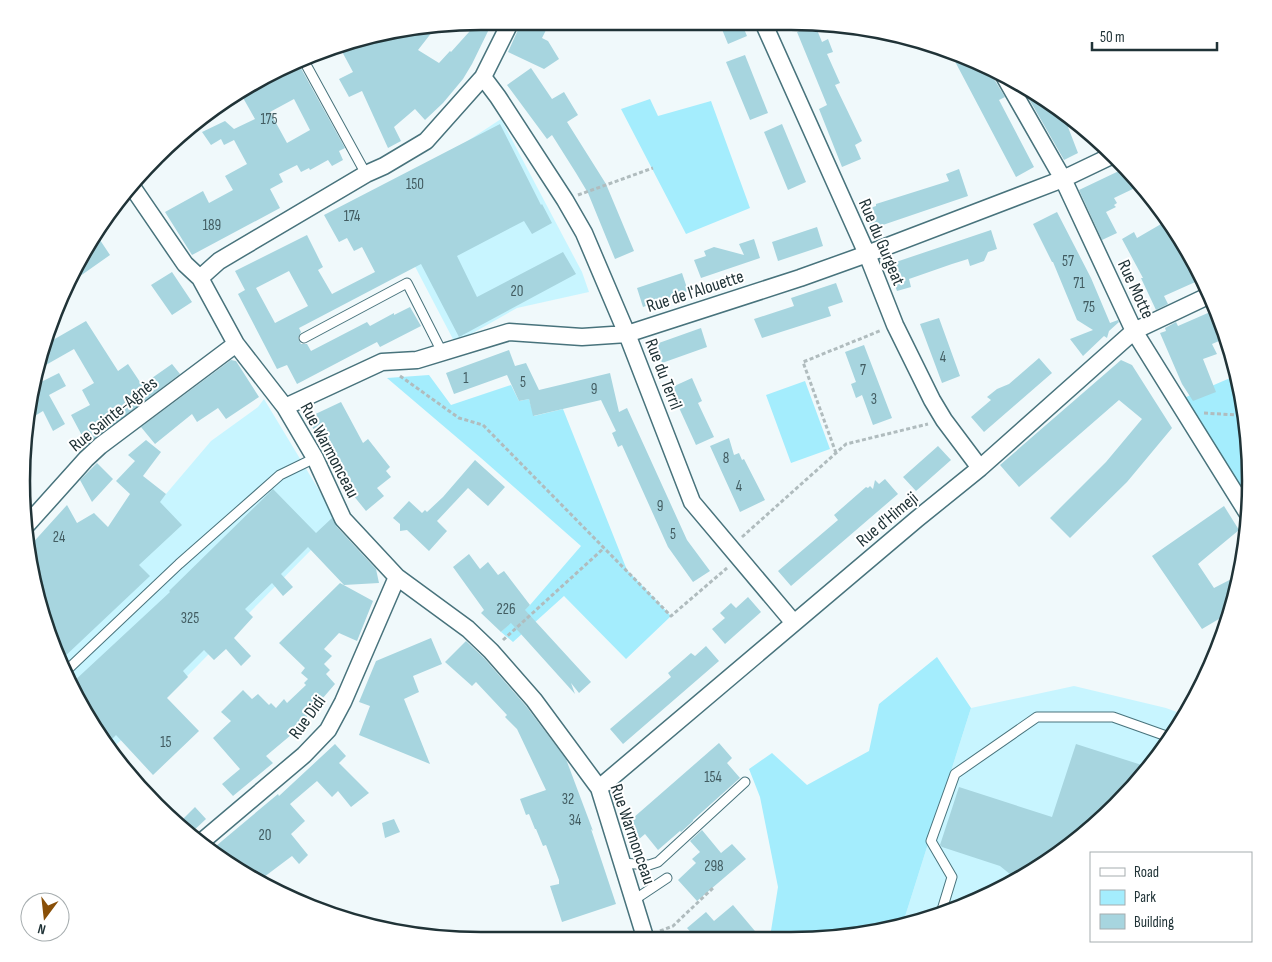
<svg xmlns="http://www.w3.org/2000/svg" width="1272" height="962" viewBox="0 0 1272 962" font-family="'Sofia Sans Condensed',sans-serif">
<rect width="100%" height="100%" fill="#f0f9fb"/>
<path fill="#c8f5ff" d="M501 119 582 272 589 292 517 308 455 343 375 190 466 142Z
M264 399 340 525 311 550 143 721 110 750 99 737 46 629 45 623 104 537 160 501 211 441 258 407Z
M1074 686 1166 708 1185 715 1173 736 1116 806 1047 863 967 906 903 923 971 708Z"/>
<path fill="#a4edfd" d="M650 99 658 116 711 101 750 208 686 234 621 109Z
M429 375 451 405 511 385 519 401 529 399 534 416 563 409 627 570 671 616 626 659 564 596 513 642 501 632 530 605 581 546 481 458 387 378Z
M1237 375 1242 391 1251 481 1248 513 1177 401Z
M805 381 830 449 791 463 766 395Z
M937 657 971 708 903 923 851 937H770L778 887 760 797 749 769 772 753 807 785 869 751 879 704Z"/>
<path fill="#a7d5df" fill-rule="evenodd" d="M493 21 472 64 463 79 443 103 425 120 415 109 394 127 401 141 388 148 362 91 349 97 339 79 353 72 339 46 362 37 436 27 418 50 439 63 450 51 451 52 478 22Z
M522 21H534L547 28 542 38 548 41 559 59 544 69 508 52Z
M719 22H741L747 36 728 44Z
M815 25 822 42 828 39 833 52 827 54 840 83 835 85 862 141 855 145 861 159 842 167 819 109 827 105 797 32Z
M950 52 995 69 993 73 994 79 1005 97 999 100 1034 167 1016 177Z
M745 55 768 113 750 120 726 62Z
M298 63 345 148 339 151 343 160 332 166 328 160 310 170 309 168 301 172 297 165 279 174 283 182 270 189 280 208 192 255 165 212 203 191 209 203 233 190 225 176 247 164 234 140 224 145 221 139 211 145 202 132 225 121 234 129 255 119 242 96 245 94 242 89 251 83ZM294 99 310 130 287 143 270 112Z
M531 68 552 99 564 92 578 115 567 122 606 184 634 251 615 259 588 193 576 173 552 135 547 139 507 85Z
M1021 85 1065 113 1071 126 1068 127 1078 153 1064 160Z
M500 124 541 205 542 204 552 223 532 234 524 221 457 256 477 297 563 252 576 274 459 337 421 264 299 328 301 332 298 338 301 344H307L311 351 367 322 370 326 394 313V315L410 307 421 326 380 347 377 342 297 384 287 365 277 369 238 294 245 290 235 271 307 235 323 267 318 270 332 294 375 272 362 247 354 251 347 238 339 242 324 215ZM289 271 308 306 275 323 256 288Z
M782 124 806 182 788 190 764 132Z
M959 169 968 196 871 229 864 210 876 206V204L949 181 946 174Z
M1121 170 1137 187 1114 198 1117 203 1114 205 1116 207 1106 212 1117 233 1102 240 1079 190Z
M1057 212 1091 278 1110 323 1118 320 1119 322 1109 331 1107 338 1104 336 1083 356 1070 339 1093 330 1077 320 1053 262H1052L1033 224Z
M1168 220 1173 225 1202 279 1164 296 1168 304 1156 310 1141 278H1143L1122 239 1134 232 1137 238Z
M817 227 823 246 778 261 772 242Z
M991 230 997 249 988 252 984 261 970 266 968 259 952 264 909 279 911 287 897 291 887 265Z
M98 237 110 255 66 286 69 277Z
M754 239 760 258 701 278 694 260 706 256 704 251 714 247 744 255 739 244Z
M172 272 192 302 172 315 151 285Z
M682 273 688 291 643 307 637 288Z
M836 283 843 302 828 307 831 316 762 338 754 319 794 306 791 298Z
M1217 309 1224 331 1216 334 1219 341 1212 344 1217 354 1203 359 1216 392 1193 401 1182 384 1160 333 1166 331 1165 328 1176 322 1178 326Z
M939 318 960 376 942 383 920 324Z
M86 321 118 371 128 364 142 385 172 364 180 374 87 445 71 415 90 405 82 390 94 383 74 349 37 370 46 344Z
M701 328 707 347 662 363 656 344Z
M864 345 892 418 873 425 862 395 856 398 851 384 856 382 845 352Z
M509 350 515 366 526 363 539 390 610 373 619 412 627 408 687 540 710 571 693 582 668 547 622 445 618 447 612 433 616 431 601 400 533 416 529 399 519 401 507 375 454 394 446 373Z
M1039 358 1052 373 984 432 971 417 991 400 987 397 997 389 1009 384Z
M231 360 236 361 259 397 226 419 218 408 197 422 192 414 155 444 141 427Z
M1121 360 1132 365 1172 428 1127 482 1070 538 1050 518 1106 462 1142 419 1119 400 1019 487 1000 465Z
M59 373 66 386 49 395 65 424 53 431 43 411 28 420 30 392 31 387Z
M692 378 702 401 698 403 714 437 696 445 670 388Z
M341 402 363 443 368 439 390 467 386 471 391 477 377 488 384 496 366 511 353 495 307 418Z
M729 438 734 455 739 453 742 460 744 459 765 500 740 512 710 446Z
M146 440 161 452 143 476 166 494 160 502 182 525 139 565 150 576 61 660 46 629 29 547 67 505 77 523 94 513 108 527 130 494 116 481 135 461 128 455Z
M938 446 951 460 916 491 903 477Z
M475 460 505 487 488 506 468 488 437 521 447 531 429 551 407 530 400 531V524L393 518 409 501 422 513 425 510 427 512 443 497Z
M97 463 113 479 92 502 80 480Z
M885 479 898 494 791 586 778 571 838 520 834 515 866 487 868 488 870 486 873 489 875 480 879 484Z
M273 489 316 533 332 518 336 526 376 569 379 583 344 585 308 547 281 574 293 587 283 596 272 583 245 609 253 617 234 638 251 656 241 666 226 649 214 660 204 650 183 671 188 677 167 698 199 731 153 775 116 735 106 745 99 737 72 683 170 592 169 591Z
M1224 506 1239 530 1198 564 1214 588 1241 574 1229 613 1202 629 1152 556Z
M469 554 480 569 488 562 498 575 504 571 530 605 525 610 591 682 579 693 571 683 575 694 511 623 501 632 481 613 484 610 453 567Z
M340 583 373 601 357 641 339 633 324 649 332 656 324 664 330 670 326 674 335 684 291 735 266 756 273 763 233 796 222 784 240 769 213 738 231 721 221 712 243 690 252 699 258 694 269 705 271 703 276 708 284 699 287 703 306 685 304 683 308 679 301 673 305 668 279 643Z
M748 597 761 612 725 644 712 629 725 618 720 613 731 603 736 608Z
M431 638 442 664 413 676 419 692 404 699 430 764 359 735 370 706 359 702 376 661Z
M466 641 484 658 526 706 566 759 593 831 591 829 616 904 562 922 550 886 559 884V880L546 845 543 846 536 829H535L529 814 526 815 520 799 546 790 517 729 505 717 507 715 476 682 472 686 445 662Z
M706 646 719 661 623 744 610 729 671 677 668 673 691 653 695 656Z
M719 743 732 758 727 763 740 778 693 820V821L681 832 680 831 658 850 645 834 638 840 625 825Z
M335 744 346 756 339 763 369 793 351 807 338 791 332 797 317 781 290 804 305 821 291 834 308 855 299 864 292 856 260 880 226 863 210 851 278 794 279 796Z
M1076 744 1148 767 1116 806 1047 863 1016 879 1000 866 942 847 940 845 959 787 1052 817Z
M195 807 206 819 190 834 178 824Z
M394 819 400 832 385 838 382 823Z
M702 830 721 853 732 844 746 859 697 901 678 880 696 863 692 859 700 852 690 841Z
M733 905 760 937H695L687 928 706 912 714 921Z"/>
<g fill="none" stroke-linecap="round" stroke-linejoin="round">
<defs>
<path id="lane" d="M304 61 366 174
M304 338 407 283 442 352
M66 671 179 564 280 475 315 458
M622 863 649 865 658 862 745 782
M634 900 667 878
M941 913 952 877 931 841 955 774 1037 717H1113L1172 738"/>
<path id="street" d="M763 22 867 254 895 325 932 400 944 420 980 468
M1003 74 1063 179 1134 331 1248 514
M483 77 498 97 565 200 584 233 627 334 692 502 794 623
M133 188 185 264 200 278 236 344 285 407 315 458 343 519 397 577 468 629 491 651 534 700 599 788 645 937
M200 278 219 261 366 174 384 166 426 141 483 77 511 21
M285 407 382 362 417 360 509 332 582 337 627 334 800 278 867 254 1063 179 1109 157
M25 527 86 459 100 446 236 344
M599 788 917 519 980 468 1134 331 1210 295
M200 843 304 755 328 730 343 702 397 577"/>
</defs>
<use href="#lane" stroke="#48737c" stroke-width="11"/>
<use href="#street" stroke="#48737c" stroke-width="19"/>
<path stroke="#b0bcbe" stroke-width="3" stroke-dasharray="4 2.5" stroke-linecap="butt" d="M578 195 653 168
M400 376 459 418 483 425 671 616 727 568
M1204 413 1237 415 1245 420
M836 453 803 362 882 330
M742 537 846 444 928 424
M503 640 604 548
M660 931 673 926 714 887"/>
<use href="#lane" stroke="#fff" stroke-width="9"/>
<use href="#street" stroke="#fff" stroke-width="16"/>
</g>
<g text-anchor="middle" stroke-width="4" stroke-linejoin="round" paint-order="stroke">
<g font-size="15" fill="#425c61">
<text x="269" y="124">175</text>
<text x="415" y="189">150</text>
<text x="352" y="221">174</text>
<text x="212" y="230">189</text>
<text x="1068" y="266">57</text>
<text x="1079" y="288">71</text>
<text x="517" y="296">20</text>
<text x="1089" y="312">75</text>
<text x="943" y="362">4</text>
<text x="863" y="375">7</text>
<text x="466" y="383">1</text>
<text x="523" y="387">5</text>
<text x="594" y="394">9</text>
<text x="874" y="404">3</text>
<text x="726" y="463">8</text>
<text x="739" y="491">4</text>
<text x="660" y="511">9</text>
<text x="673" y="539">5</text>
<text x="59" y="542">24</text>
<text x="506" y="614">226</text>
<text x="190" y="623">325</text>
<text x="166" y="747">15</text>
<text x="713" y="782">154</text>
<text x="568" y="804">32</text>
<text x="575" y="825">34</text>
<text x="265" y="840">20</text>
<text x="714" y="871">298</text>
</g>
<g font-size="18" fill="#203337" stroke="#fff">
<text transform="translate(882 242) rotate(67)" y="6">Rue du Gurgeat</text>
<text transform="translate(1136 289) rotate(65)" y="6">Rue Motte</text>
<text transform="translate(695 291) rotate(-18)" y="6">Rue de l'Alouette</text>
<text transform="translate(664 374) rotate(69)" y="6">Rue du Terril</text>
<text transform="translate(113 414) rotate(-39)" y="6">Rue Sainte-Agnès</text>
<text transform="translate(330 450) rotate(62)" y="6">Rue Warmonceau</text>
<text transform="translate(887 519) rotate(-40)" y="6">Rue d'Himeji</text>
<text transform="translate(307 717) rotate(-54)" y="6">Rue Didi</text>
<text transform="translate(633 834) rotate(71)" y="6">Rue Warmonceau</text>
</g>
</g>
<path d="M0 0H1272V962H0ZM481 30H791A451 451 0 0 1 1242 481V481A451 451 0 0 1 791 932H481A451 451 0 0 1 30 481V481A451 451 0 0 1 481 30Z" fill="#fff" fill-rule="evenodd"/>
<path fill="none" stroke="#203337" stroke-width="2.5" d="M481 30H791A451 451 0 0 1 1242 481V481A451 451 0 0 1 791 932H481A451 451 0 0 1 30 481V481A451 451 0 0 1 481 30Z"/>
<rect x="1090" y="852" width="162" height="90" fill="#ffffff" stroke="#a6adaf"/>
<rect x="1100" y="868" width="25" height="8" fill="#ffffff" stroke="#a6adaf"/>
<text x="1134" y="877" font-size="15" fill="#203337">Road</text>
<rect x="1100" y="890" width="25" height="15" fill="#a4edfd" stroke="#a6adaf"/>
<text x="1134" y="902" font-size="15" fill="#203337">Park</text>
<rect x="1100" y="914" width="25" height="15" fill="#a7d5df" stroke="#a6adaf"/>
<text x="1134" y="927" font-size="15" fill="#203337">Building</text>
<g transform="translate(45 917) rotate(195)"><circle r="24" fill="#ffffff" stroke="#a6adaf"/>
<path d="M0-4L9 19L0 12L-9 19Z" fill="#894f08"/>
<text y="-8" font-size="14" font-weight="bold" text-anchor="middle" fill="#203337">N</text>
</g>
<path d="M1092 42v8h125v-8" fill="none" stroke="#203337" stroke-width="2.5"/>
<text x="1100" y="42" font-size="15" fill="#203337" stroke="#ffffff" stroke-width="4" paint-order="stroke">50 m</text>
</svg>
